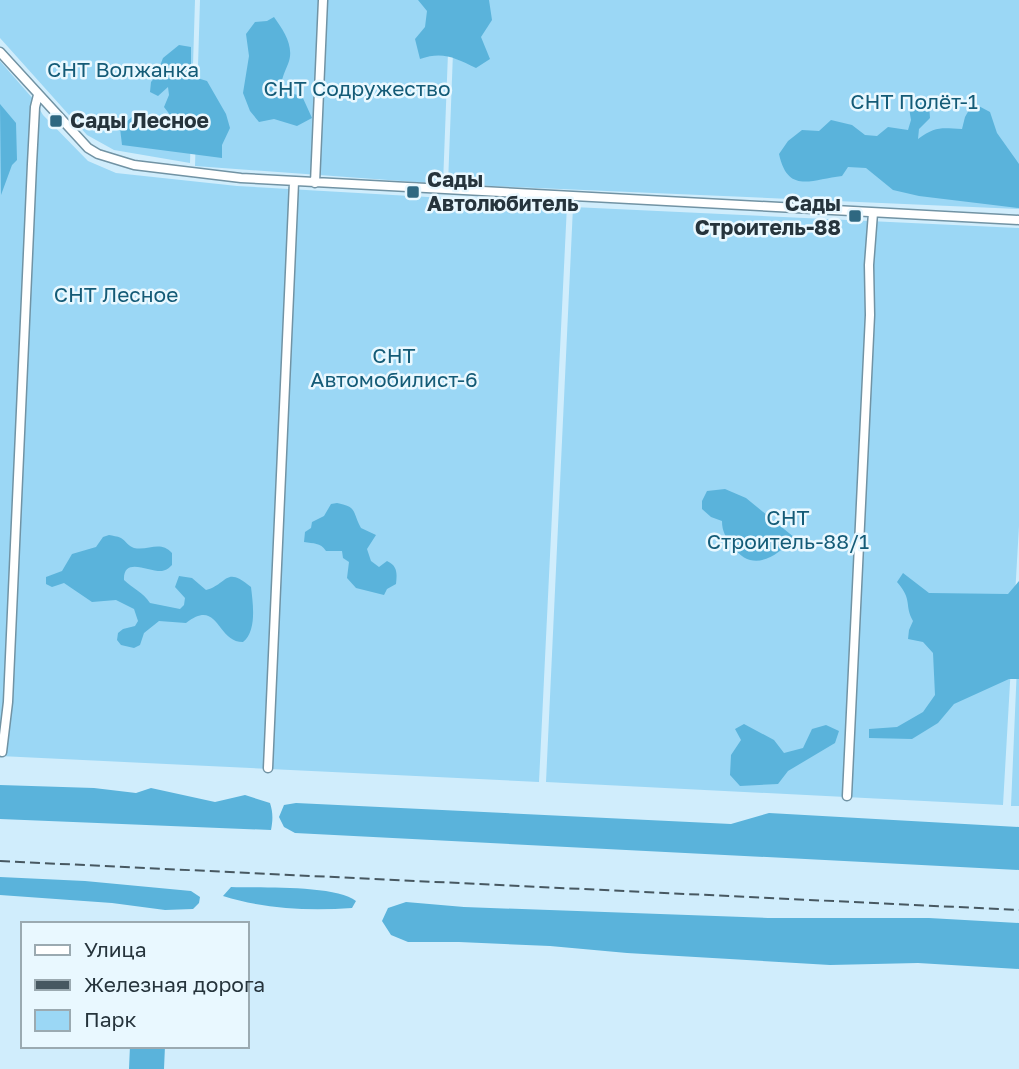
<svg xmlns="http://www.w3.org/2000/svg" width="1019" height="1069" viewBox="0 0 1019 1069" font-family="'Golos Text',sans-serif">
<rect width="100%" height="100%" fill="#d0edfc"/>
<path fill="#9bd7f5" d="M0 0H195L190 163 114 150 87 135 0 38Z
M200 0H450L443 184 195 166Z
M455 0H1019V209L448 184Z
M0 61 34 100 43 115 88 161 116 173 237 186 567 205 539 782 0 756Z
M573 207 1019 228V526L1003 805 546 782Z
M1019 619V806H1011Z"/>
<path fill="#5ab3db" d="M418 0H489L492 20 481 37 490 59 476 68C455 58 443 51 420 59L415 39 425 27 427 11Z
M274 17C284 31 295 47 288 64 284 74 281 79 281 91L302 96 312 118 297 126 274 119 259 122 250 111 243 93 249 56 246 34 255 22 267 21Z
M179 45 191 47V66L197 78 207 81 226 114 230 128 222 145V158L122 145 120 128 135 114C146 127 160 128 177 124L164 107 169 95 168 87 158 96 150 92 151 82 156 76 163 58Z
M918 101 929 104 930 118 919 129 918 139C936 126 941 128 962 129L965 117 973 103 990 112 997 133 1019 164V208L919 196 893 190 866 168 848 167 842 176C812 179 788 195 779 154L788 141 802 130 819 131 831 120 852 125 865 135 877 136 888 127 908 130 911 120 909 108Z
M0 104 16 123 17 160 12 165 1 195Z
M725 489 746 498 795 538C775 557 753 574 732 546 726 537 722 532 722 521L711 517 702 509V501L707 491Z
M337 503C358 507 352 512 361 528L376 535 367 549 371 561 379 567 387 561C398 566 397 574 396 584L387 589 384 595 356 588 347 578 349 562 343 558 342 551H326C320 542 314 544 304 542L305 532 311 528 312 522 324 516 331 504Z
M109 535C113 536 117 536 121 538 126 541 128 546 134 548 149 551 160 540 172 553V565C169 568 167 570 162 571 149 572 123 556 124 580 133 589 143 592 150 603L180 609 184 605 185 598 175 587 179 576 192 578 206 590C228 584 225 565 251 587 253 604 257 631 243 642 216 642 219 597 186 623L159 621 144 633 140 645 134 648 121 645 117 640 118 633 123 629 135 626 138 621 134 609 116 600 92 602 64 583 52 587 46 584V577L62 571 72 554 96 547 103 537Z
M903 573 929 593 1008 594 1019 581V679H1009L954 704 938 723 912 739 869 738V729L897 727 923 712 935 695 933 653 923 642 908 639 909 630 913 621C904 605 913 600 897 582Z
M744 724 774 740 784 753 803 748 812 729 826 725 839 731 835 743 788 771 778 784 740 786 730 775 731 755 741 740 735 729Z
M0 785 94 788 136 793 151 788 215 802 245 795 270 803C273 812 273 820 271 830L0 819Z
M296 803 731 824 769 813 1019 827V870L295 833 284 827 279 817 284 805Z
M0 877 85 881 191 891 200 897 199 903 193 909 165 910 112 903 0 895Z
M231 887C259 888 336 885 356 901L352 908C308 911 265 909 223 896Z
M406 902 464 907 768 918H929L1019 923V969L918 963 830 965 627 953 550 946 459 942H408L391 935 382 921 388 908Z
M130 1046H165L164 1069H129Z"/>
<g fill="none" stroke-linecap="round" stroke-linejoin="round">
<defs>
<path id="minor" d="M0 52 88 148 98 154 134 165 241 178 1019 220
M315 183 323 0
M2 752 8 702 32 164 35 107 38 95
M268 768 294 182
M847 796 870 315 869 265 873 213"/>
</defs>
<use href="#minor" stroke="#7193a4" stroke-width="11"/>
<use href="#minor" stroke="#fff" stroke-width="8"/>
<path stroke="#475861" stroke-width="2" stroke-dasharray="10 5" stroke-linecap="butt" d="M0 861 1019 910"/>
</g>
<g fill="#2f6881" stroke="#e9f8ff" stroke-width="2.5">
<rect x="49" y="114" width="14" height="14" rx="3.5"/>
<rect x="406" y="185" width="14" height="14" rx="3.5"/>
<rect x="848" y="209" width="14" height="14" rx="3.5"/>
</g>
<g text-anchor="middle" stroke-width="5" stroke-linejoin="round" paint-order="stroke">
<g font-size="21" fill="#145b77" stroke="#e9f8ff">
<text x="123" y="77">СНТ Волжанка</text>
<text x="357" y="96">СНТ Содружество</text>
<text x="914" y="109">СНТ Полёт-1</text>
<text x="116" y="302">СНТ Лесное</text>
<text x="394" y="363">СНТ<tspan x="394" dy="24">Автомобилист-6</tspan></text>
<text x="788" y="525">СНТ<tspan x="788" dy="24">Строитель-88/1</tspan></text>
</g>
<g font-size="21" font-weight="bold" fill="#26343c" stroke="#e9f8ff" text-anchor="start">
<text x="70" y="128">Сады Лесное</text>
<text x="427" y="187">Сады<tspan x="427" dy="24">Автолюбитель</tspan></text>
<text x="841" y="211" text-anchor="end">Сады<tspan x="841" dy="24">Строитель-88</tspan></text>
</g>
</g>
<rect x="21" y="922" width="228" height="126" fill="#e9f8ff" stroke="#9baab1" stroke-width="2"/>
<rect x="35" y="945" width="35" height="10" fill="#ffffff" stroke="#9baab1" stroke-width="2"/>
<text x="84" y="957" font-size="21" fill="#26343c">Улица</text>
<rect x="35" y="980" width="35" height="10" fill="#475861" stroke="#9baab1" stroke-width="2"/>
<text x="84" y="992" font-size="21" fill="#26343c">Железная дорога</text>
<rect x="35" y="1010" width="35" height="21" fill="#9bd7f5" stroke="#9baab1" stroke-width="2"/>
<text x="84" y="1027" font-size="21" fill="#26343c">Парк</text>
</svg>
